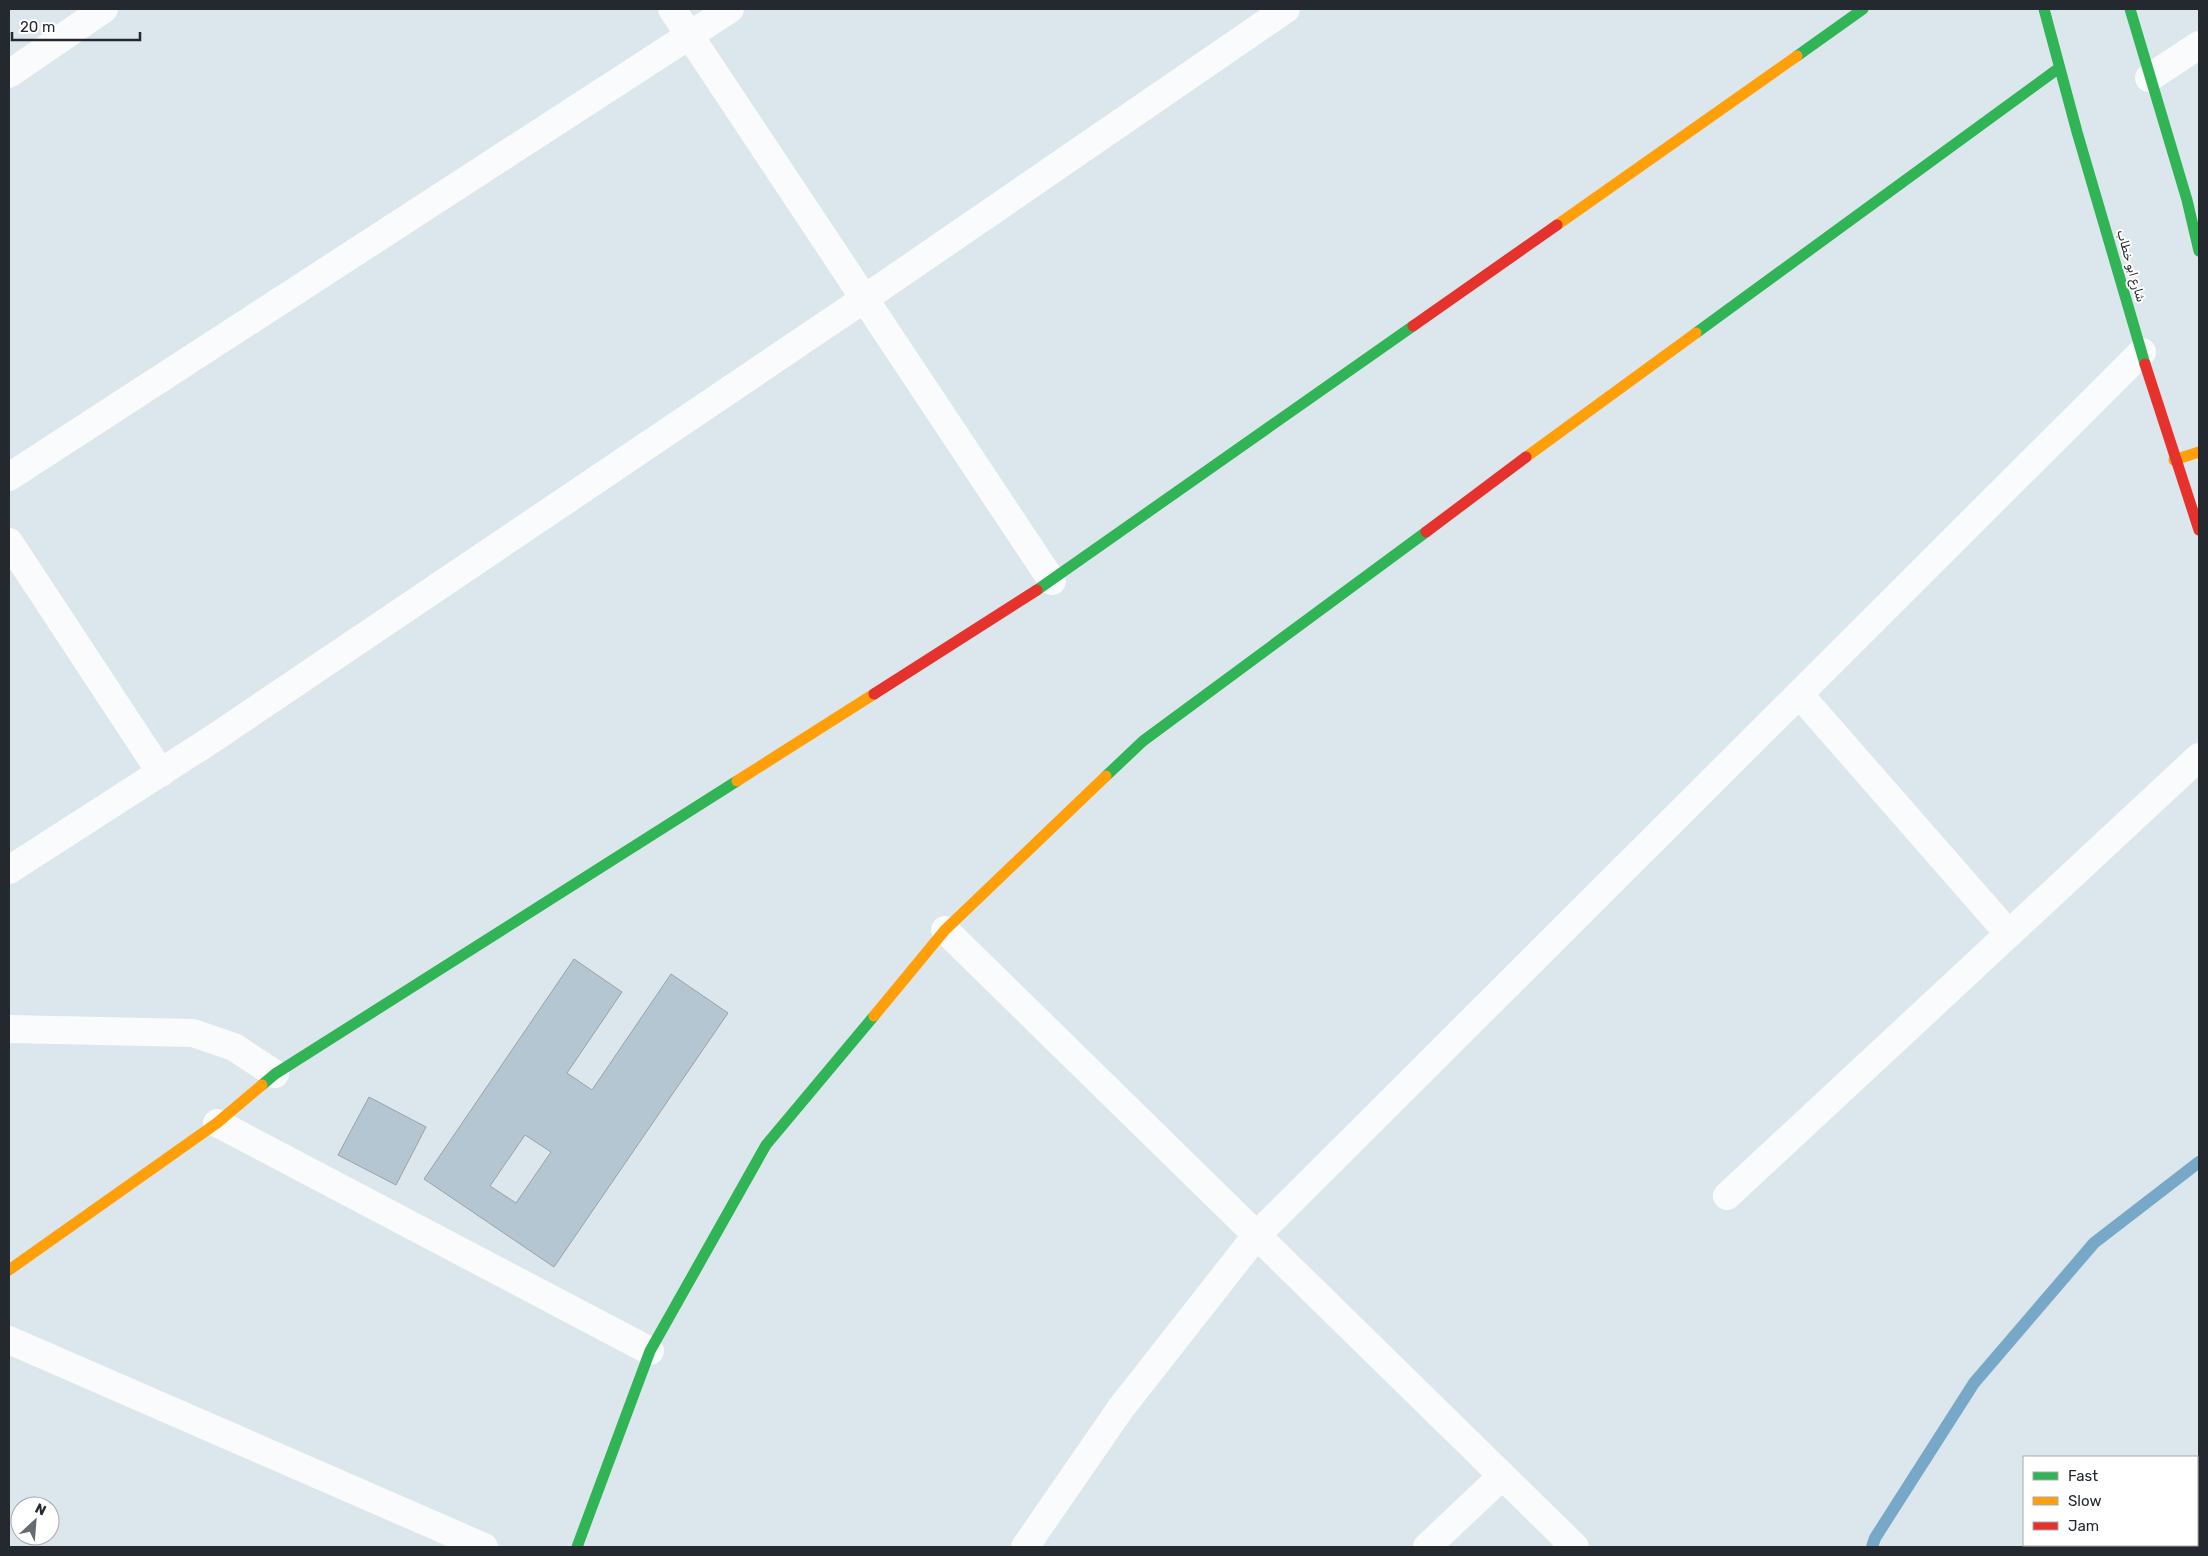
<svg xmlns="http://www.w3.org/2000/svg" width="2208" height="1556" viewBox="0 0 2208 1556" font-family="Rubik,Cairo,sans-serif">
<rect width="100%" height="100%" fill="#dce6ed"/>
<g fill="none" stroke-linecap="round" stroke-linejoin="round">
<path stroke="#77a8c8" stroke-width="12" d="M1872 1547 1875 1538 1974 1383 2094 1243 2199 1162"/>
</g>
<path fill="#b4c6d1" stroke="#9ba2a8" fill-rule="evenodd" d="M574 959 622 992 567 1073 592 1090 671 974 728 1013 554 1267 424 1179ZM525 1135 551 1152 516 1203 490 1186Z
M369 1097 426 1127 396 1185 338 1155Z"/>
<g fill="none" stroke-linecap="round" stroke-linejoin="round">
<path stroke="#fafbfc" stroke-width="28" d="M672 9 1052 581
M9 74 104 9
M2149 78 2199 45
M9 477 730 9
M9 542 161 773
M1799 694 2009 934
M9 870 214 738 864 299 1286 9
M945 930 1575 1547
M9 1029 193 1033 234 1047 275 1074
M217 1123 650 1351
M1727 1196 2199 757
M9 1340 484 1547
M2053 1545 2054 1547
M1025 1547 1121 1408 1256 1236 2142 352
M1427 1547 1502 1476"/>
<path stroke="#30b455" stroke-width="11" d="M2044 9 2077 132 2145 364
M2130 9 2187 200 2199 251
M1797 56 1863 9
M1696 333 2059 68
M1037 590 1413 326
M1106 776 1143 741 1426 532
M262 1085 275 1074 737 781
M577 1547 650 1351 766 1145 874 1016"/>
<path stroke="#ff9f0a" stroke-width="11" d="M1557 225 1797 56
M1526 457 1696 333
M2174 460 2199 452
M737 781 874 694
M874 1016 945 930 1106 776
M9 1270 217 1123 262 1085"/>
<path stroke="#e5322d" stroke-width="11" d="M1413 326 1557 225
M2145 364 2199 530
M1426 532 1526 457
M874 694 1037 590"/>
</g>
<g text-anchor="middle" stroke-width="4" stroke-linejoin="round" paint-order="stroke">
<g font-size="12" fill="#23292e" stroke="#fff">
<text transform="translate(2131 266) rotate(74)" y="4">شارع ابو خطاب</text>
</g>
</g>
<rect width="2208" height="1556" fill="none" stroke="#23292e" stroke-width="20"/>
<rect x="2023" y="1456" width="175" height="90" fill="#ffffff" stroke="#a7a9ab"/>
<rect x="2033" y="1472" width="25" height="8" fill="#30b455" stroke="#a7a9ab"/>
<text x="2068" y="1481" font-size="15" fill="#23292e">Fast</text>
<rect x="2033" y="1497" width="25" height="8" fill="#ff9f0a" stroke="#a7a9ab"/>
<text x="2068" y="1506" font-size="15" fill="#23292e">Slow</text>
<rect x="2033" y="1522" width="25" height="8" fill="#e5322d" stroke="#a7a9ab"/>
<text x="2068" y="1531" font-size="15" fill="#23292e">Jam</text>
<g transform="translate(35 1521) rotate(26)"><circle r="24" fill="#ffffff" stroke="#a7a9ab"/>
<path d="M0-4L9 19L0 12L-9 19Z" fill="#646b71"/>
<text y="-8" font-size="14" font-weight="bold" text-anchor="middle" fill="#23292e">N</text>
</g>
<path d="M12 32v8h128v-8" fill="none" stroke="#23292e" stroke-width="2.5"/>
<text x="20" y="32" font-size="15" fill="#23292e" stroke="#ffffff" stroke-width="4" paint-order="stroke">20 m</text>
</svg>
